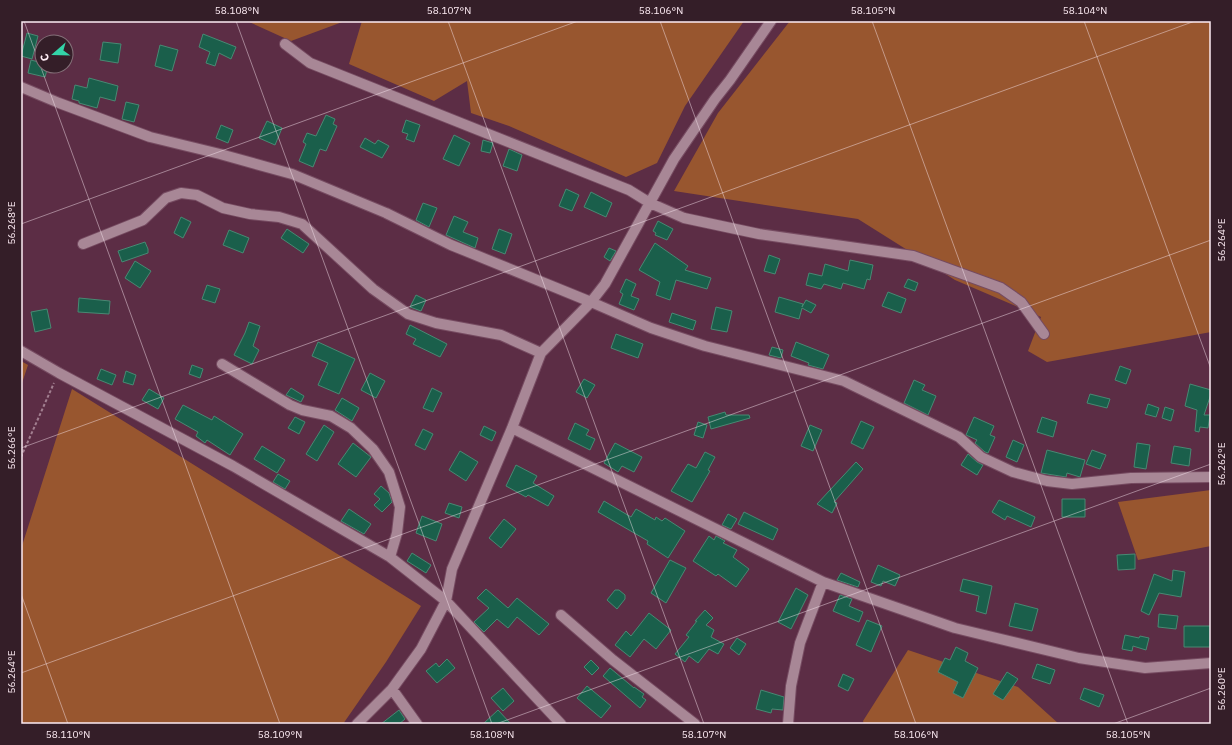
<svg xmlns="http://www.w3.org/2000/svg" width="1232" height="745" viewBox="0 0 1232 745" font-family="'IBM Plex Sans',sans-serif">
<rect width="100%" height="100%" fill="#5c2d45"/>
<path fill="#98562f" d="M247 21H345L291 41Z
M362 21H744L685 106 657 163 626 177 509 126 471 113 467 81 434 101 349 64Z
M790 21H1211V332L1047 362 1028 351 1041 317 955 280 858 219 674 191 718 113Z
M21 361 28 365 21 386Z
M72 389 421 606 386 662 343 724H21V549Z
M1211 490V546L1138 560 1118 502Z
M908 650 1018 687 1059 724H864L863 721Z"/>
<path fill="#1a5f4b" stroke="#488973" d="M27 33 38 36 32 59 21 56Z
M203 34 236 47 231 59 219 53 215 66 206 63 210 52 199 47Z
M103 42 121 44 118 63 100 60Z
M160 45 178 50 172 71 155 66Z
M31 60 42 63V66H48L45 77 28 73Z
M89 78 118 86 115 101 100 97 97 108 79 103V101L72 99 75 85 87 88Z
M126 102 139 105 134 122 122 119Z
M326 115 335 119 333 124 337 126 326 151 320 149 313 167 299 161 306 144 303 142 307 133 316 136Z
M406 120 420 125 414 142 406 139 408 134 402 132Z
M267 121 282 128 275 145 259 138Z
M221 125 233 130 228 143 216 138Z
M454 135 470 143 459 166 443 159Z
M365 138 375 144 378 140 389 146 382 158 360 147Z
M483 140 493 143 490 153 481 151Z
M509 149 522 155 517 171 503 166Z
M566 189 579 195 572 211 559 206Z
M591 192 612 203 606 217 584 207Z
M423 203 437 208 429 227 416 220Z
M454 216 468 222 463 232 478 238 475 248 446 235Z
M181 217 191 222 183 238 174 233Z
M658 221 673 229 667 240 655 235 656 233 653 231Z
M287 229 309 244 303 253 281 238Z
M499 229 512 234 505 254 492 249Z
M229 230 249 238 243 253 223 245Z
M145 242 148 249V253L122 262 118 251Z
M655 243 688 266 685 270 711 278 707 289 676 280 670 300 656 295 660 282 639 270Z
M609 248 616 251 610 261 604 257Z
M769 255 780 259 775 274 764 271Z
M850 260 873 265 870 280 867 279 864 289 843 283 841 289 824 284 821 289 806 285 809 273 822 276 825 264 848 271Z
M135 261 151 271 140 288 125 278Z
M626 279 636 284 631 296 639 299 634 310 619 304 623 294 620 292Z
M908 279 918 283 915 291 904 287Z
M207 285 220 289 215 303 202 299Z
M888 292 906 299 901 313 882 306Z
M416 295 426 300 421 311 410 307Z
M779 297 803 304 802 307 806 300 816 305 811 313 802 308 799 319 775 312Z
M79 298 110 301 109 314 78 312Z
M716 307 732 311 727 332 711 329Z
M47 309 51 328 35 332 31 312Z
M672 313 696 321 693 330 669 322Z
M249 322 260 326 253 346 259 350 252 364 234 355 245 333Z
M410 325 447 344 440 357 413 344 416 339 406 334Z
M616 334 643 344 638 358 611 348Z
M318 342 355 359 339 394 318 385 328 363 312 356Z
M796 342 829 355 823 369 808 365 809 363 791 356Z
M772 347 783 350 781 358 769 355Z
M192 365 203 369 200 378 189 374Z
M1120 366 1131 370 1126 384 1115 380Z
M101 369 116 375 112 385 97 379Z
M126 371 136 375 133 385 123 382Z
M370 373 385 381 376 398 361 390Z
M584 379 595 385 587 398 576 392Z
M914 380 925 385 922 390 936 396 928 415 904 403Z
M1190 384 1211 390V394L1204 415H1210L1208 428 1200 427 1199 432 1195 431 1197 410 1185 406Z
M291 388 304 396 301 402 286 395Z
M432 388 442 393 433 412 423 408Z
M149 389 164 398 158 409 142 400Z
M1090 394 1110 399 1107 408 1087 403Z
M342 398 359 408 352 421 335 410Z
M1148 404 1159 408 1156 417 1145 414Z
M183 405 212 420 214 416 243 434 230 455 207 440 205 443 196 436 198 432 175 419Z
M1165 407 1174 410 1171 421 1162 418Z
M725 412 726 415H749L750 418 711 429 708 417Z
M295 417 305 422 299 434 288 428Z
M974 417 994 426 990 435 995 437 988 453 985 452 975 443 977 440 966 435Z
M1042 417 1057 422 1053 437 1037 432Z
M861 421 874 427 863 449 851 443Z
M698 422 707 425 703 438 694 435Z
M575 423 589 430 586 435 595 439 590 450 568 439Z
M324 425 334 432 317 461 306 454Z
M810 425 822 430 813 451 801 446Z
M484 426 496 432 492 441 480 435Z
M423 429 433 434 425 450 415 445Z
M1013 440 1024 445 1017 462 1006 457Z
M353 443 371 457 356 477 338 464Z
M615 443 642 457 634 472 622 466 618 472 604 463Z
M1137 443 1150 445 1146 469 1134 467Z
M262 446 285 460 277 473 254 459Z
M1174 446 1191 449 1189 466 1171 463Z
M1047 450 1085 460 1080 477 1067 473 1066 477 1041 473Z
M1092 450 1106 455 1100 469 1086 464Z
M460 451 478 462 466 481 449 470Z
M705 452 715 457 708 470 710 471 692 502 671 491 688 464 696 468Z
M968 454 977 462 983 465 977 475 961 465Z
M856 462 863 469 834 502 837 503 832 513 817 504Z
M516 465 537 476 533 483 554 496 548 506 528 495 526 497 506 486Z
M278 474 290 481 285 489 273 482Z
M381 486 389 493 392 502 382 512 374 505 380 499 374 494Z
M1062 499H1085V517H1062Z
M999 500 1035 517 1031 527 1007 516 1005 520 992 512Z
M604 501 631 517 636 509 655 520 656 517 662 521 665 518 685 531 668 558 647 544 648 541 598 512Z
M449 503 462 507 459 518 445 513Z
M349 509 371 524 364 534 341 521Z
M744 512 778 529 773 540 738 524Z
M728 514 737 519 731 529 722 525Z
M422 516 442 524 436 541 416 533Z
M504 519 516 529 501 548 489 538Z
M709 536 714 540 716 536 725 541 723 543 737 550 733 557 749 569 736 587 718 574 716 576 693 561Z
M412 553 431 565 426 573 407 561Z
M1135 554V569L1118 570 1117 555Z
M670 560 686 568 666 603 651 593Z
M878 565 900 575 895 586 883 581 881 586 871 582Z
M1173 570 1185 572 1181 597 1159 593 1149 615 1141 611 1154 574 1172 581Z
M841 573 860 582 858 587 837 580Z
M963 579 992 586 986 614 976 611 979 596 960 591Z
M796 588 808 595 791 629 778 622Z
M486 589 508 608 517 598 549 624 539 635 517 617 508 628 497 619 484 632 474 622 489 608 477 598Z
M615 590H619L625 595V599L617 609 607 600Z
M840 595 852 599 849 606 863 612 859 622 833 611Z
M1015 603 1038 609 1032 631 1009 626Z
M705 610 713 618 706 625 714 630 711 637 724 644 718 654 709 649 698 663 689 656 685 662 675 654 689 637 686 635 697 621H695Z
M649 613 671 630 656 649 644 639 630 657 615 645 626 631 631 636Z
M1159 614 1178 616 1176 629 1158 627Z
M867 620 882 626 871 652 856 645Z
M1184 626H1211V647H1184Z
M1125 635 1139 638 1140 636 1149 638 1146 650 1133 646 1132 651 1122 649Z
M737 638 746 644 739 655 730 648Z
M956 647 968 653 965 661 978 668 963 698 953 693 958 682 938 672 945 658 950 660Z
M447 659 455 668 437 683 426 671 436 663 439 667Z
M591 660 599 668 592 675 584 667Z
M1037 664 1055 670 1050 684 1032 678Z
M610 668 634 688V687L644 694 642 697 646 700 640 708 603 676Z
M1007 672 1018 679 1003 700 993 694Z
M843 674 854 679 848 691 838 686Z
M587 686 611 706 601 718 577 698Z
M503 688 514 701 503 711 491 698Z
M1084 688 1104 695 1099 707 1080 699Z
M761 690 784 697 783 710 772 709 771 713 756 709Z
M399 710 405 719 399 724H381Z
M498 710 511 724H483Z"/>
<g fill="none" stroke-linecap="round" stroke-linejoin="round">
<defs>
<path id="minor" d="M285 44 310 63 629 190 650 203 684 218 759 234 913 256 1001 288 1021 302 1044 334
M21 87 59 103 150 137 220 154 292 174 386 213 451 245 591 302 651 328 705 346 844 381 959 437 981 457 1013 472 1047 481 1072 484 1131 478 1211 477
M83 244 143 220 166 198 181 193 197 195 223 208 250 214 279 217 302 224 373 289 408 314 436 323 501 335 541 353
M21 351 59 373 233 466 390 557 446 601 561 724
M222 364 290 405 302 410 331 416 351 428 373 449 389 472 400 507 397 533 390 557
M512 428 823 582 955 628 1079 658 1145 668 1211 663
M561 615 613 660 695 724
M392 689 417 724
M357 724 392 689 421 649 446 601 452 569 512 428 541 353 591 302 605 284 674 159 715 99 730 80 771 21
M788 724 791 686 800 643 823 582"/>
</defs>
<use href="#minor" stroke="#764b61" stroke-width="12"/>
<path stroke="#a27f90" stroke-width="2" stroke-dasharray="3 2" stroke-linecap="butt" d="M21 457 54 383"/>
<use href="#minor" stroke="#a88796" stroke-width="10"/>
</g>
<path fill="none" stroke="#fdebf3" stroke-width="1" stroke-opacity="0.45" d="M24 21 280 724M236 21 492 724M448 21 704 724M660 21 916 724M872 21 1128 724M1084 21 1211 369M21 224 578 21M21 448 1195 21M21 594 68 724M21 673 1211 240M496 724 1211 464M1113 724 1211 688"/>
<rect width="1232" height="745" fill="none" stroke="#341e28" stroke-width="44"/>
<g transform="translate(54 54) rotate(250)"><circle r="19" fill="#341e28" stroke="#847079"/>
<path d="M0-3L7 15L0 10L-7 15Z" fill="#33d4a8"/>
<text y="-6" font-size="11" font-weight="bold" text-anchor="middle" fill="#fdebf3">С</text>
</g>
<rect x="22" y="22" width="1188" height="701" fill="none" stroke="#fdebf3" stroke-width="1.5"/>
<g font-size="10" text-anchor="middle" fill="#fdebf3">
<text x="237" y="14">58.108°N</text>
<text x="449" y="14">58.107°N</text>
<text x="661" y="14">58.106°N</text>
<text x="873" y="14">58.105°N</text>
<text x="1085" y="14">58.104°N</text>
<text transform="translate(11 223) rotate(-90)" y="4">56.268°E</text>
<text transform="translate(1221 240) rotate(-90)" y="4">56.264°E</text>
<text transform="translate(11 448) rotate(-90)" y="4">56.266°E</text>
<text transform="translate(1221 464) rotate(-90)" y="4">56.262°E</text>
<text transform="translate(11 672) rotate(-90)" y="4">56.264°E</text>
<text transform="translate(1221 689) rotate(-90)" y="4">56.260°E</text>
<text x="68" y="738">58.110°N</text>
<text x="280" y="738">58.109°N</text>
<text x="492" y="738">58.108°N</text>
<text x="704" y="738">58.107°N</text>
<text x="916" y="738">58.106°N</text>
<text x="1128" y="738">58.105°N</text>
</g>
</svg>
